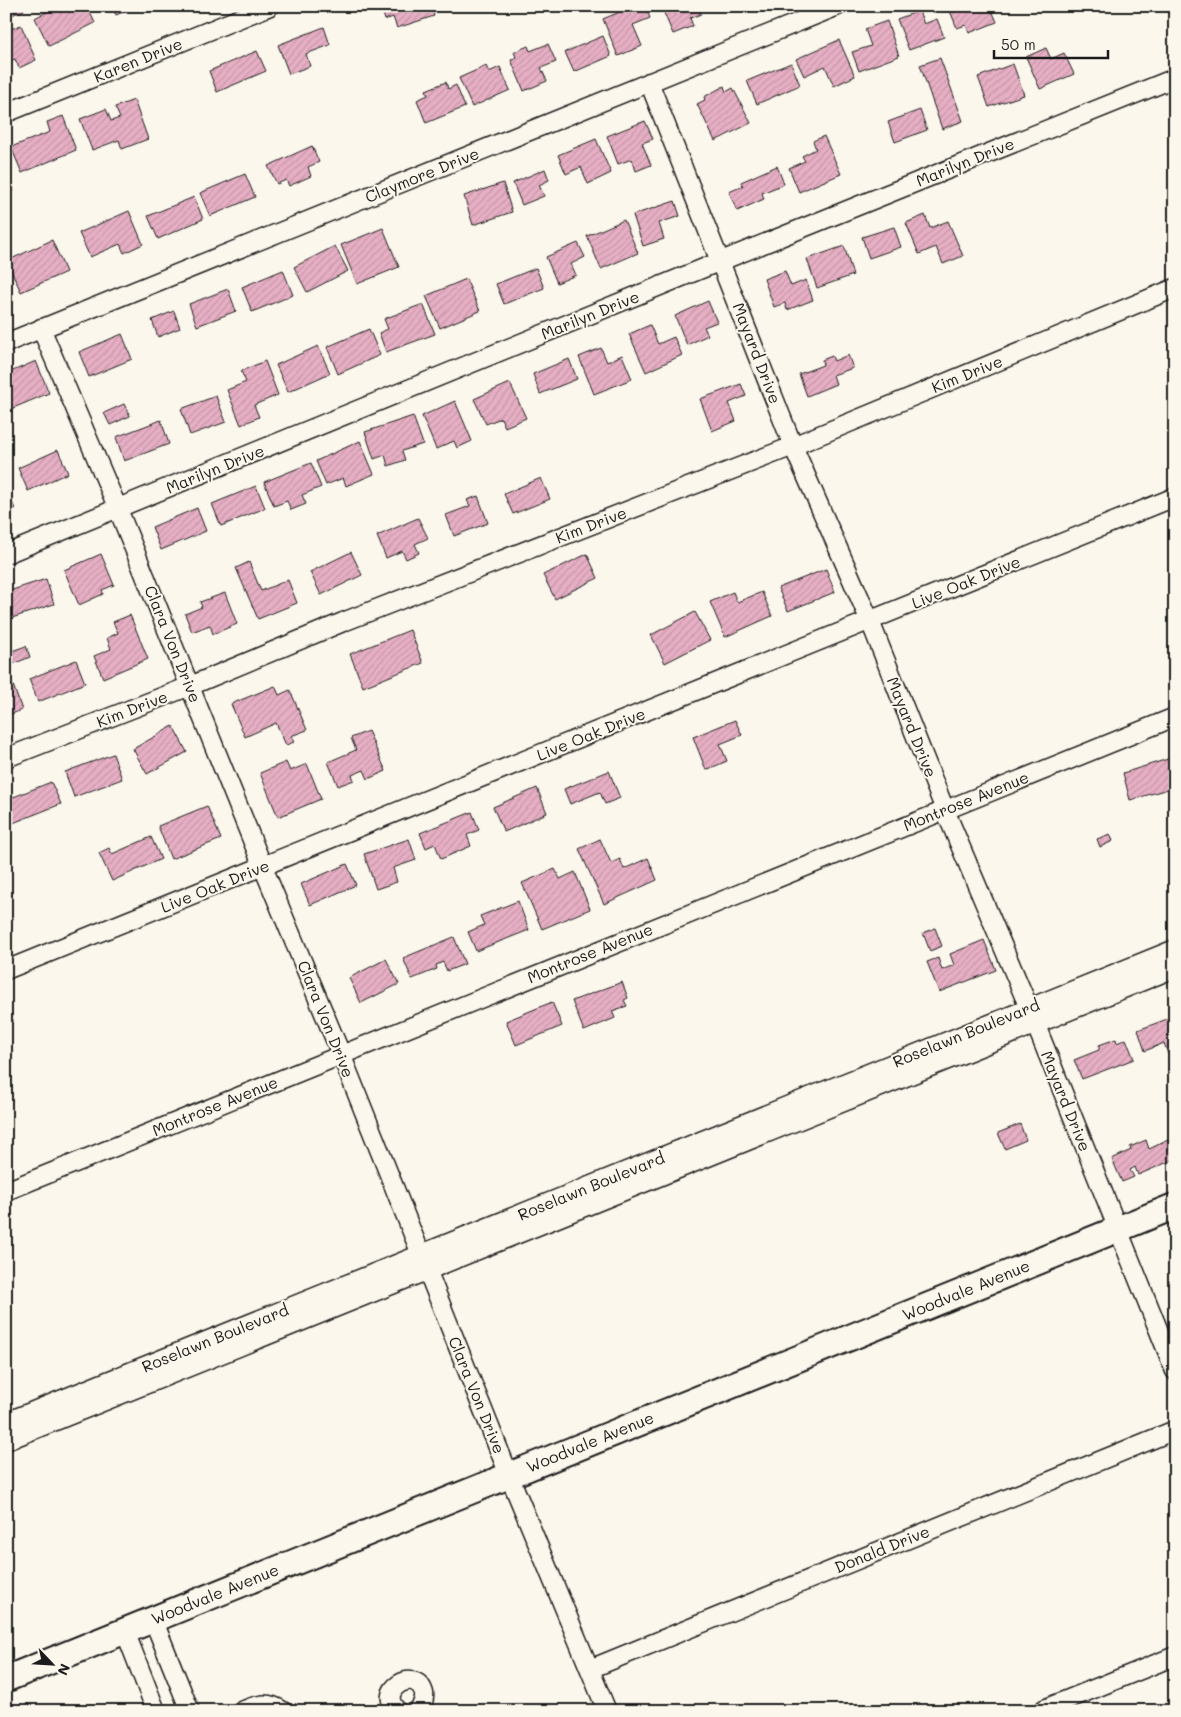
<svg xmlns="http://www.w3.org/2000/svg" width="1181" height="1717" viewBox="0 0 1181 1717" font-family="Mali,sans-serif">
<defs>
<pattern id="building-hatch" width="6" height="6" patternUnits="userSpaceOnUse" patternTransform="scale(1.25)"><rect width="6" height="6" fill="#e7afc4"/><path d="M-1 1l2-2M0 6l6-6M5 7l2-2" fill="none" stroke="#c696a8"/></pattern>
</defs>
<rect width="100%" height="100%" fill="#fbf7ec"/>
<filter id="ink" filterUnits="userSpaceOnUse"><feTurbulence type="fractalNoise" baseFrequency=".02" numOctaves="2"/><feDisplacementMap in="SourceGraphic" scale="10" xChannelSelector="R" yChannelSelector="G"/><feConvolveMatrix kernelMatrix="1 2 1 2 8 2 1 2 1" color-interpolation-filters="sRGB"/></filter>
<g filter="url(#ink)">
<path fill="url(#building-hatch)" stroke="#1c1c1c" d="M6 6H22L24 10 7 17Z
M57 6H71L74 11 83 6H87L95 23 49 46 35 18Z
M112 6H137L116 15Z
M381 6H431L434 16 397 28 393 17 385 20Z
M634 6H645L650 18 633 25 642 46 618 56 603 19Z
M661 6H698L701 14 690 18 693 26 673 34Z
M948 6H990L997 22 969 33 966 25 957 28Z
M919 11 924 24 937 19 944 37 909 50 897 19Z
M887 21 899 56 859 71 852 52 871 46 865 29Z
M6 23 9 30 21 25 36 60 19 68 15 59 6 62Z
M324 27 330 45 306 54 310 66 289 74 278 45Z
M603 36 611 56 574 72 565 52Z
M839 40 855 76 834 86 825 66 804 76 796 59Z
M548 44 556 62 541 68 547 81 524 91 511 60 516 57 514 52 528 46 530 51Z
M1046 48 1051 59 1064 53 1074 74 1040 89 1026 57Z
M257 51 266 71 217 92 209 71Z
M940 58 963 121 942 129 920 65Z
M791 63 800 85 757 104 747 81Z
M1013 64 1024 95 989 107 978 77Z
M486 66 489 72 500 67 510 90 472 107 459 78Z
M446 82 448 89 456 85 465 107 426 123 417 100 428 95 426 90Z
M724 86 726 92 733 88 751 123 715 141 697 104 705 100 704 97Z
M134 100 148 139 122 149 119 140 92 150 80 119 106 109 111 121 120 118 115 107Z
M920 110 927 130 895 142 888 122Z
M63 116 76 150 22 173 11 147 50 132 47 122Z
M645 121 653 139 642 143 651 165 636 171 632 159 618 164 607 136Z
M824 136 841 174 799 192 789 168 805 161 802 156 816 149 813 141Z
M596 139 611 173 588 184 581 167 566 174 558 155Z
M312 146 319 162 308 167 311 176 289 186 286 180 277 184 268 166Z
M777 166 784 184 762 193 764 199 737 211 729 192 743 186 741 182Z
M6 168 14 191 6 194Z
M545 169 549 180 539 185 544 196 522 205 513 183Z
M245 174 255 197 210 216 200 193Z
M503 183 512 212 473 225 464 196Z
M194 197 203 219 158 239 148 216Z
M675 201 680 216 659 223 664 239 643 246 633 215Z
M129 211 143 244 124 253 120 244 90 257 79 233Z
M925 215 930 228 948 221 963 256 943 264 936 247 919 254 906 223Z
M624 220 638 253 601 269 587 236Z
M894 227 901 247 869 258 862 237Z
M383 228 399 267 357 284 341 245Z
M52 240 66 272 21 292 7 261Z
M578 243 585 257 571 264 576 275 557 283 546 257Z
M335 246 348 271 307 292 294 267Z
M844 246 853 275 817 288 807 259Z
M536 268 544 288 504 304 496 284Z
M283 270 293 295 252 312 242 287Z
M785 271 791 286 806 280 813 300 787 310 785 303 774 307 764 279Z
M466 279 480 311 440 328 426 296Z
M228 289 236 311 197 326 189 304Z
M708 301 717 322 704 327 708 335 687 345 675 316Z
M423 304 435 334 386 352 379 333 388 329 384 319Z
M174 311 180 328 158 337 152 320Z
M650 325 658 344 674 337 682 355 646 372 629 334Z
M369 329 380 355 338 374 327 347Z
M122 334 132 359 89 377 79 352Z
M318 346 330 373 288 392 276 365Z
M601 348 607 362 622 355 632 379 594 394 579 357Z
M848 355 853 368 833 375 836 384 807 396 799 374 823 365 822 360 832 356 834 361Z
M569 359 577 379 540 394 533 374Z
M36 361 49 393 6 411V374Z
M265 361 278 395 254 405 259 417 241 425 227 390 246 382 241 371Z
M510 383 526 418 505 427 501 418 486 424 474 399Z
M741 384 746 396 729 403 736 421 712 431 700 399Z
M216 396 226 422 190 435 181 409Z
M455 401 472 441 457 448 454 441 436 449 422 416Z
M124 404 130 416 110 425 104 413Z
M413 416 423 444 402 451 405 460 388 466 385 455 374 459 365 432Z
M161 420 169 444 124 461 116 437Z
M360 441 374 474 346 486 343 478 326 485 316 461Z
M58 450 68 473 28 491 18 468Z
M311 463 321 487 302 495 306 504 291 510 287 501 274 506 264 482Z
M541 478 550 499 513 514 504 494Z
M256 486 265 508 221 526 212 504Z
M6 488 15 509 6 513Z
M478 496 488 523 454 536 446 515 470 506 467 500Z
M197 508 206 531 161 550 152 527Z
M418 518 428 538 415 544 419 553 406 559 402 551 386 558 377 536Z
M351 552 362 575 321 595 310 572Z
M101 554 114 585 102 590 103 594 79 605 64 570Z
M587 554 598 578 555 599 543 575Z
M249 562 261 591 288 580 297 603 258 619 236 568Z
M826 569 835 592 788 611 778 588Z
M46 579 54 604 6 620V592Z
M733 592 737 602 762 592 772 616 725 637 710 602Z
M225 593 237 624 213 634 210 625 192 632 185 614 202 607 200 602Z
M695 612 710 640 665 663 651 635Z
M130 615 148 659 103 678 94 656 111 649 107 638 118 633 113 622Z
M410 630 423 663 363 687 350 654Z
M26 646 30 657 13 664 9 652Z
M76 660 85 683 38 702 29 679Z
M13 685 22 710 6 716V687Z
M275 686 279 695 290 690 307 730 291 736 294 742 286 745 276 723 245 737 231 704Z
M735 720 742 735 720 744 727 761 706 770 693 737Z
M173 726 187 752 147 774 133 749Z
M368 731 386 771 368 779 364 770 352 775 354 780 338 786 328 762 356 750 351 738Z
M113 754 122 779 74 797 65 772Z
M1168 759 1175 787 1130 800 1123 773Z
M286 762 290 771 307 764 321 799 278 817 260 773Z
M609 771 620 798 605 804 600 792 570 804 564 789Z
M51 782 61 804 13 823 6 805V800Z
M537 788 547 813 504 832 493 807Z
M207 806 221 839 171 859 158 826Z
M472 812 479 830 467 835 471 846 441 859 435 844 426 848 420 833Z
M1110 834 1113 841 1100 847 1097 839Z
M151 837 161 859 112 881 99 853 109 848 112 854Z
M409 839 416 860 393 868 397 882 376 889 364 854Z
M600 839 611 863 620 859 624 869 648 858 657 880 604 904 579 849Z
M347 864 356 885 310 905 301 884Z
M555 869 560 879 575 872 590 909 542 929 522 883Z
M518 901 529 930 476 951 468 932 484 925 480 916Z
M935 928 942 946 930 951 923 933Z
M454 937 465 964 447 971 443 962 436 965 437 969 412 979 403 958Z
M984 940 996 970 939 992 927 962 938 958 942 970 954 965 950 954Z
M386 959 399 984 361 1003 349 978Z
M622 982 628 998 624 1000 627 1006 612 1011 615 1018 584 1031 572 1001Z
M552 1002 562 1026 516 1045 506 1021Z
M1175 1016V1051L1168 1054 1164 1043 1145 1051 1138 1030Z
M1116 1039 1117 1043 1126 1039 1134 1059 1082 1079 1074 1060 1099 1050V1045Z
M1020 1124 1026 1140 1005 1149 998 1133Z
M1146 1140 1149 1149 1168 1140 1175 1155V1159L1138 1175 1135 1167 1130 1170 1134 1177 1122 1182 1112 1159 1131 1150 1130 1147Z"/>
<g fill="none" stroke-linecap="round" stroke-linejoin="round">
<defs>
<path id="street" d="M649 82 793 446 870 621 945 810 1029 1008 1175 1371
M6 113 270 6
M41 328 118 509 263 867 341 1054 509 1475 607 1711
M6 343 838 6
M6 554 721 261 1175 78
M6 758 190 686 343 622 793 446 1175 288
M6 970 1175 497
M6 1191 1175 717
M6 1422 1175 949
M6 1441 1175 968
M153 1619 190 1711
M125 1631 156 1711
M590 1669 1175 1430
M1044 1709 1175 1656
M241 1711C258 1705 266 1700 283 1711
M398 1711C374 1691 416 1665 424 1693 425 1701 422 1706 417 1711"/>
<path id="secondary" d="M6 1679 1175 1206"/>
</defs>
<use href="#street" stroke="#1c1c1c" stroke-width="21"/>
<use href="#secondary" stroke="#1c1c1c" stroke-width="29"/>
<use href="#street" stroke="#fbf7ec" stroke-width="18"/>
<use href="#secondary" stroke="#fbf7ec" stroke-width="25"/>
</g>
</g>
<g text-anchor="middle" stroke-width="4" stroke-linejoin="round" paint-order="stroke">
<g font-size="16" fill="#1c1c1c" stroke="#fbf7ec">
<text transform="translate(138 60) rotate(-22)" y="6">Karen Drive</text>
<text transform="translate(965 162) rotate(-22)" y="6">Marilyn Drive</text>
<text transform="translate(422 175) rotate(-22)" y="6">Claymore Drive</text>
<text transform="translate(590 315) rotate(-22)" y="6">Marilyn Drive</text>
<text transform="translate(757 353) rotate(69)" y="6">Mayard Drive</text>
<text transform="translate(967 374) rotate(-22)" y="6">Kim Drive</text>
<text transform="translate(215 469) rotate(-22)" y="6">Marilyn Drive</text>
<text transform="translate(591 525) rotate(-21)" y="6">Kim Drive</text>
<text transform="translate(966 582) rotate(-22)" y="6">Live Oak Drive</text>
<text transform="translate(173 644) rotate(68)" y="6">Clara Von Drive</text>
<text transform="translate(132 709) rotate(-21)" y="6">Kim Drive</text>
<text transform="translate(912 727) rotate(68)" y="6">Mayard Drive</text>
<text transform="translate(591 734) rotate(-22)" y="6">Live Oak Drive</text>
<text transform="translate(966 801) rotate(-22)" y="6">Montrose Avenue</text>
<text transform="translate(215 886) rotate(-22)" y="6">Live Oak Drive</text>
<text transform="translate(590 953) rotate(-22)" y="6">Montrose Avenue</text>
<text transform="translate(326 1019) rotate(68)" y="6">Clara Von Drive</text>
<text transform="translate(966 1033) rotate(-22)" y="6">Roselawn Boulevard</text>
<text transform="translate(1066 1101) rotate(68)" y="6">Mayard Drive</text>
<text transform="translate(215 1106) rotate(-22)" y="6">Montrose Avenue</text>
<text transform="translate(591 1186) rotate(-22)" y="6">Roselawn Boulevard</text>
<text transform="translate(966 1290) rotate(-22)" y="6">Woodvale Avenue</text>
<text transform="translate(215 1338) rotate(-22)" y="6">Roselawn Boulevard</text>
<text transform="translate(477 1395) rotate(68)" y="6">Clara Von Drive</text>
<text transform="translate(590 1442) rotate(-22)" y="6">Woodvale Avenue</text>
<text transform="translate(882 1549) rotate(-22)" y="6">Donald Drive</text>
<text transform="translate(215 1594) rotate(-22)" y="6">Woodvale Avenue</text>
</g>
</g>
<rect width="1181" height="1717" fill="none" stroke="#fbf7ec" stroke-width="25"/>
<rect x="12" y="12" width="1156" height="1692" fill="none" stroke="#1c1c1c" stroke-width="2" filter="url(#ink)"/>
<g transform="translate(52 1664) rotate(115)" stroke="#fbf7ec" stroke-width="4" paint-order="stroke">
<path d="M0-4L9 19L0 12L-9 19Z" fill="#1c1c1c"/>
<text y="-8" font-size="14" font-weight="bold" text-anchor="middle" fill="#1c1c1c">N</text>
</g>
<path d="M994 50v8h114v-8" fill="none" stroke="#1c1c1c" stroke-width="2.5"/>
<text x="1001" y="50" font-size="15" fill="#1c1c1c" stroke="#fbf7ec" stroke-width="4" paint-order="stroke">50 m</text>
</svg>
